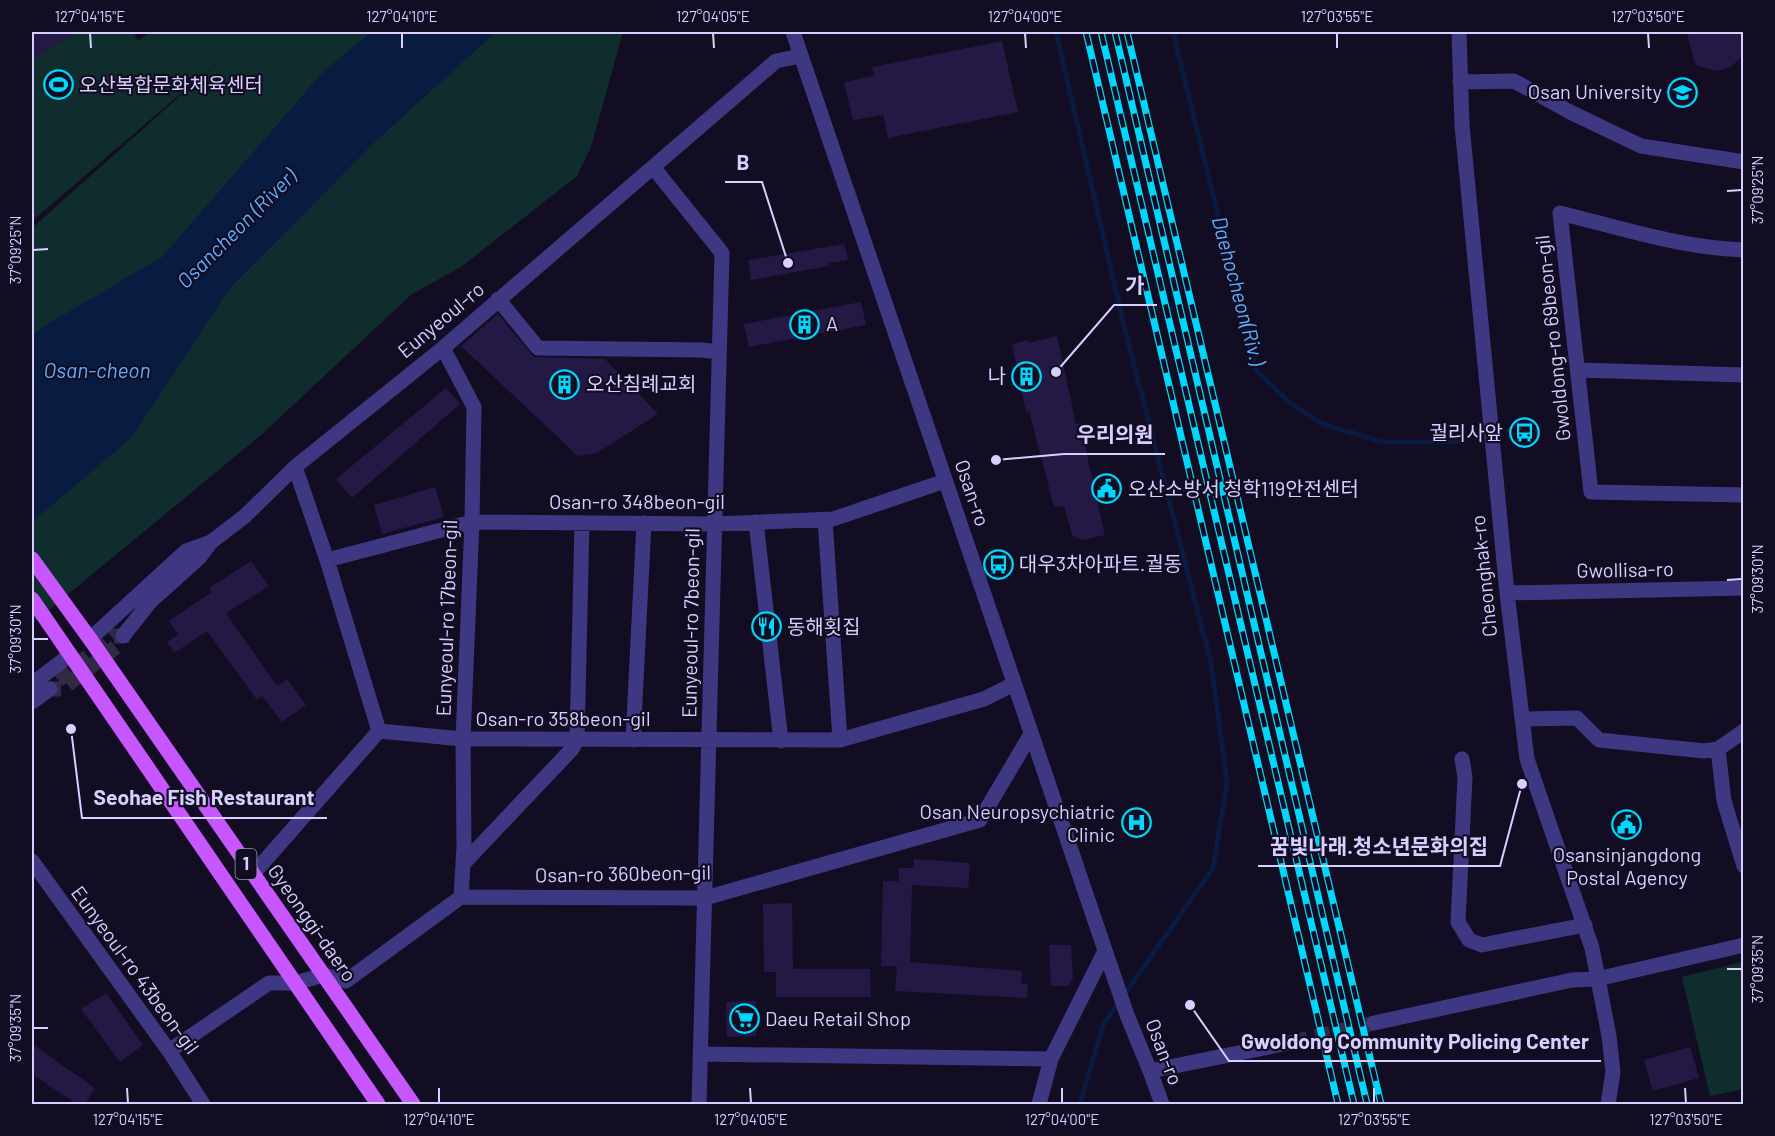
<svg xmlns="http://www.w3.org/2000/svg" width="1775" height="1136" viewBox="0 0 1775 1136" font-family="Barlow,'Noto Sans KR',sans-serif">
<rect width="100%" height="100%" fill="#120d23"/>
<path fill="#102d2d" d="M32 32H133L138 41 150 32H623L591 147 577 176 461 267 412 294 261 435 32 624V228L227 54 32 221Z
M1743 962V1089L1710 1096 1682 977Z"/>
<path fill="#091b41" d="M371 32H496L376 141 230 288 131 438 32 522V337L41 328 162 257 323 72Z"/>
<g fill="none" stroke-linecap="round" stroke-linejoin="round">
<path stroke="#091b41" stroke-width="5" d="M1056 32 1125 330 1211 663 1227 782 1213 868 1103 1025 1080 1104
M1173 32 1256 370 1289 402 1322 424 1383 442H1458"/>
</g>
<path fill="#241944" d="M32 32H78L32 59Z
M1687 32H1743V55L1731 67 1717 71 1695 65Z
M1002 41 1018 112 888 138 883 115 853 120 844 82 874 76 872 67Z
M844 244 848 260 829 263V266L751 280 748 260Z
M861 302 866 325 749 347 744 324Z
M498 314 534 357 605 359 658 414 597 453 578 456 461 346Z
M1057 336 1076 424H1080L1105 535 1082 540 1072 535 1064 506 1054 507 1029 411 1026 412 1012 344 1028 340V343Z
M446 388 460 404 352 498 336 479Z
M435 487 444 517 382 534 374 505Z
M251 561 269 586 226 613 277 686 287 679 306 705 282 722 262 696 257 700 207 631 174 653 167 642 178 635 169 621 212 592 209 588Z
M914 859 970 863 968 888 912 885 910 962 1022 971 1021 984H1028L1027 998 895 991 897 966H881L883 881H899V868H913Z
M792 903 793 969H870L871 997H776V972H764L763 904Z
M1049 945H1071L1073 978 1068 986H1051Z
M106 993 143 1045 120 1062 81 1009Z
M756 1001V1036L727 1037 726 1002Z
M32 1044 95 1088 85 1104H77L32 1074Z
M1690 1047 1699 1078 1653 1091 1644 1060Z"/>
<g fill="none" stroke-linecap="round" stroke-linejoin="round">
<path stroke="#302a44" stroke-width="15" stroke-dasharray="15 8" stroke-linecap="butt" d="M114 636H123L121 643 62 689H50L57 681Z"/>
<path stroke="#302a44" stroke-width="15" stroke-dasharray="15 8" stroke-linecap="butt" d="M1293 1042 1374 1023"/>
<path stroke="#3e3883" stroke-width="15" d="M653 167 722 253 699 1104
M1744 250C1682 248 1620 228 1560 213L1591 492 1744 495
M498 299 538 348 702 350 719 352
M443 348 474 407 472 522 463 739 464 847 461 897
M1578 370 1744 375
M295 467 327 560 379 731 463 739 840 740 984 699 1014 684
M825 520 840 740
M756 522 781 741
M327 560 472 522 715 524 833 519 945 481
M123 636 150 602 199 558 211 542 245 516 295 467 443 348 776 61 801 56
M90 639 186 551 211 542
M32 684 70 655
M32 702 50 689
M1522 719 1577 718 1599 740 1704 751 1718 749
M1744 731 1718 749 1724 801 1744 866
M633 740 644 523
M1462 759 1465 777 1458 922 1469 940 1482 945 1585 925
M32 861 169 1051 203 1104
M463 864 572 749 577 740 582 523
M253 874 379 731
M1597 979 1744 945
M169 1051 269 983H295L324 975 346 981 461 897 705 898 980 820 1031 734
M701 1054 1051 1059
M1150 1071 1162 1104
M1039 1104 1051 1059 1105 951"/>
<path stroke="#3e3883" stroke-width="15" d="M793 32 1127 1015 1150 1071 1293 1042
M1459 32 1462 125 1507 593 1527 759 1592 948 1609 1036 1613 1072 1608 1104
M1460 82 1514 81 1570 112 1641 146 1744 162
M1507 593 1744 588
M1374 1023 1572 980 1597 979"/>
<path stroke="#c756ff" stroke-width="15" d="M32 559 90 639 413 1104
M32 599 378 1104"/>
<defs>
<path id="rail" d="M1086 32 1338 1104
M1101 32 1354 1104
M1115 32 1367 1104
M1127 32 1381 1104"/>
</defs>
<use href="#rail" stroke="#00d7fa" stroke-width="7"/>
<use href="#rail" stroke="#120d23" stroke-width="4.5" stroke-dasharray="14" stroke-linecap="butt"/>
</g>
<path fill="none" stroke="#d7cfff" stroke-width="2" d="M90 33 91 48M402 33V48M713 33 714 48M1025 33 1026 48M1337 33V48M1648 33 1649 48M1727 191 1742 190M33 250 48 249M1727 580 1742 579M33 639H48M1727 969H1742M33 1028H48M127 1088 128 1103M439 1088V1103M750 1088 751 1103M1062 1088V1103M1374 1088V1103M1685 1088 1686 1103"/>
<defs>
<symbol id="stadium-ring" viewBox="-11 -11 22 22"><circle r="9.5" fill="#120d23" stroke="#00d7fa" stroke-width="1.5"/><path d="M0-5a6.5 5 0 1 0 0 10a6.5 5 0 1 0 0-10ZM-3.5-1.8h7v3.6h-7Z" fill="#00d7fa"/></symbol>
<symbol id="university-ring" viewBox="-11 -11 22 22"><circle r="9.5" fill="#120d23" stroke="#00d7fa" stroke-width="1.5"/><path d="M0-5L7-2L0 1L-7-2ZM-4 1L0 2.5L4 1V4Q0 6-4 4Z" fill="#00d7fa"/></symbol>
<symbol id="building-ring" viewBox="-11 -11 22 22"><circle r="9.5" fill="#120d23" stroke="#00d7fa" stroke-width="1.5"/><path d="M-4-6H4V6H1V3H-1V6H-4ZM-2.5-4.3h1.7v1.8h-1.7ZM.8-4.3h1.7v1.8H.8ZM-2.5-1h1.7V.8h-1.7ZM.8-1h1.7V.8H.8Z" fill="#00d7fa"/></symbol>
<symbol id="bus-ring" viewBox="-11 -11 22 22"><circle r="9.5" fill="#120d23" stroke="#00d7fa" stroke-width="1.5"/><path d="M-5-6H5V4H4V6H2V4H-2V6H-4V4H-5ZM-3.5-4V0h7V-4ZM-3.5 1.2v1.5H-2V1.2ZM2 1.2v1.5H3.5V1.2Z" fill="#00d7fa"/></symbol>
<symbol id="civic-ring" viewBox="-11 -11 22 22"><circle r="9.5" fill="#120d23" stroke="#00d7fa" stroke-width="1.5"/><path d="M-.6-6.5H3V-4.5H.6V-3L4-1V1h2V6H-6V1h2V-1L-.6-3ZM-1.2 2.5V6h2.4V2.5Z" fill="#00d7fa"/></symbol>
<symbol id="restaurant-ring" viewBox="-11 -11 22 22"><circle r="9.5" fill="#120d23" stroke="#00d7fa" stroke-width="1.5"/><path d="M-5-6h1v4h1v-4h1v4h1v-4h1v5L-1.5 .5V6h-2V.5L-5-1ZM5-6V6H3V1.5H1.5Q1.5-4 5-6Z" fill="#00d7fa"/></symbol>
<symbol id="hospital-ring" viewBox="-11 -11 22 22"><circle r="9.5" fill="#120d23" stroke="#00d7fa" stroke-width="1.5"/><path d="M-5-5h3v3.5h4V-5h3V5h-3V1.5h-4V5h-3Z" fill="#00d7fa"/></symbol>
<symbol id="supermarket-ring" viewBox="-11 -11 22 22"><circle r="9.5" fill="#120d23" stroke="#00d7fa" stroke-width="1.5"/><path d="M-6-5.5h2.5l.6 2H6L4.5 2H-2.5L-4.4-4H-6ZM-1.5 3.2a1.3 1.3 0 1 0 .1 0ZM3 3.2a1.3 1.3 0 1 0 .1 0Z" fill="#00d7fa"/></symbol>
</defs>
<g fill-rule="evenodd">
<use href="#stadium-ring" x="42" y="68" width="33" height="33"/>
<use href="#university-ring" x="1666" y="76" width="33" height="33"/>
<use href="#building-ring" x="788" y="308" width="33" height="33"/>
<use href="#building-ring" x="1010" y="360" width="33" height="33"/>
<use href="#building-ring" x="548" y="368" width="33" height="33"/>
<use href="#bus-ring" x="1508" y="416" width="33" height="33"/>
<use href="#civic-ring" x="1090" y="472" width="33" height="33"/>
<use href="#bus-ring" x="982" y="548" width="33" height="33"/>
<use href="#restaurant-ring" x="750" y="610" width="33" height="33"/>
<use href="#hospital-ring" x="1120" y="806" width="33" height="33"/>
<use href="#civic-ring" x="1610" y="808" width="33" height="33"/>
<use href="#supermarket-ring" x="728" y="1002" width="33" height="33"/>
</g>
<g text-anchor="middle" stroke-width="4.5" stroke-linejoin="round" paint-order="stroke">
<rect fill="#120d23" stroke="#9c95bd" stroke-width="1.5" x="235.5" y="849" width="21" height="30" rx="4.5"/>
<g font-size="18" font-weight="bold" fill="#d7cfff">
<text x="246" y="870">1</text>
</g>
<g font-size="20" fill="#d7cfff" stroke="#120d23" text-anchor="start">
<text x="79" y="92">오산복합문화체육센터</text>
<text x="1662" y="99" text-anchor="end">Osan University</text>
<text x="826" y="331">A</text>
<text x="1006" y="383" text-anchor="end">나</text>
<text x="586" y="391">오산침례교회</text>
<text x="1503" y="440" text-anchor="end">궐리사앞</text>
<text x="1128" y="496">오산소방서 청학119안전센터</text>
<text x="1019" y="571">대우3차아파트.궐동</text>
<text x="787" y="634">동해횟집</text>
<text x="1115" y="819" text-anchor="end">Osan Neuropsychiatric<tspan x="1115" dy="23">Clinic</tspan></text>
<text x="1627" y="862" text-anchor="middle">Osansinjangdong<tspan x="1627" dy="23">Postal Agency</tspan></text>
<text x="765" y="1026">Daeu Retail Shop</text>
</g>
<g font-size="20" fill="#d7cfff" stroke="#120d23">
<text transform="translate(441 320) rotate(-40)" y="7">Eunyeoul-ro</text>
<text transform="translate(1553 338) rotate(-96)" y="7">Gwoldong-ro 69beon-gil</text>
<text transform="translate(972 493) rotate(71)" y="7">Osan-ro</text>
<text x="637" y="509">Osan-ro 348beon-gil</text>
<text transform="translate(1625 570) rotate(-1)" y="7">Gwollisa-ro</text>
<text transform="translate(1484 576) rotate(-96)" y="7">Cheonghak-ro</text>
<text transform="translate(447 618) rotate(-88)" y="7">Eunyeoul-ro 17beon-gil</text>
<text transform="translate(691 623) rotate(-89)" y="7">Eunyeoul-ro 7beon-gil</text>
<text x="563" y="726">Osan-ro 358beon-gil</text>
<text transform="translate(623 874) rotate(-1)" y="7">Osan-ro 360beon-gil</text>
<text transform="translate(312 923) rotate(55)" y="7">Gyeonggi-daero</text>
<text transform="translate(135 970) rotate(54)" y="7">Eunyeoul-ro 43beon-gil</text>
<text transform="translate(1164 1052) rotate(69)" y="7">Osan-ro</text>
</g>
<g font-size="21" font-style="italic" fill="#5daeff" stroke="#120d23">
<text transform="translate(237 229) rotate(-45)" y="7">Osancheon (River)</text>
<text transform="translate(1238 291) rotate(75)" y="7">Daehocheon(Riv.)</text>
<text x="97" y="378">Osan-cheon</text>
</g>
</g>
<path fill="none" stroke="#d7cfff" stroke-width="2" d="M788 263L762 182H725M1056 372L1114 305H1157M996 460L1064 454H1165M71 729L82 818H327M1522 784L1500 866H1258M1190 1005L1229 1061H1601"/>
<g fill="#d7cfff" stroke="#120d23" stroke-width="2">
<circle cx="788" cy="263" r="6"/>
<circle cx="1056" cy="372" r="6"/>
<circle cx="996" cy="460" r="6"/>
<circle cx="71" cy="729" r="6"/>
<circle cx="1522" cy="784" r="6"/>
<circle cx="1190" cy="1005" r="6"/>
</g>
<g font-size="21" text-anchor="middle" font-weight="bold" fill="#d7cfff" stroke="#120d23" stroke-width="4.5" stroke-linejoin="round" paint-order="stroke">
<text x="743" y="170">B</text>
<text x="1135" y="293">가</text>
<text x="1115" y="442">우리의원</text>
<text x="204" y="805">Seohae Fish Restaurant</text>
<text x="1379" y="854">꿈빛나래.청소년문화의집</text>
<text x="1415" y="1049">Gwoldong Community Policing Center</text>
</g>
<rect width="1775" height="1136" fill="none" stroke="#120d23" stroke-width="66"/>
<rect x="33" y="33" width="1709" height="1070" fill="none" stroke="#d7cfff" stroke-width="2"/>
<g font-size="15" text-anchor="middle" fill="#d7cfff">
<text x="90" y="22">127°04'15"E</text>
<text x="402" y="22">127°04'10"E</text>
<text x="713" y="22">127°04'05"E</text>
<text x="1025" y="22">127°04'00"E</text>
<text x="1337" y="22">127°03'55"E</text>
<text x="1648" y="22">127°03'50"E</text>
<text transform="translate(1758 190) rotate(-90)" y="5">37°09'25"N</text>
<text transform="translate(16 250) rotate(-90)" y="5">37°09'25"N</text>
<text transform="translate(1758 579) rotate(-90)" y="5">37°09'30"N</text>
<text transform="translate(16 639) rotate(-90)" y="5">37°09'30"N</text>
<text transform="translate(1758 969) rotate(-90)" y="5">37°09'35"N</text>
<text transform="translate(16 1028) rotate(-90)" y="5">37°09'35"N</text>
<text x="128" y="1125">127°04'15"E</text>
<text x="439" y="1125">127°04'10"E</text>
<text x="751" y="1125">127°04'05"E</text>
<text x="1062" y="1125">127°04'00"E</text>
<text x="1374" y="1125">127°03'55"E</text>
<text x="1686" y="1125">127°03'50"E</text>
</g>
</svg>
